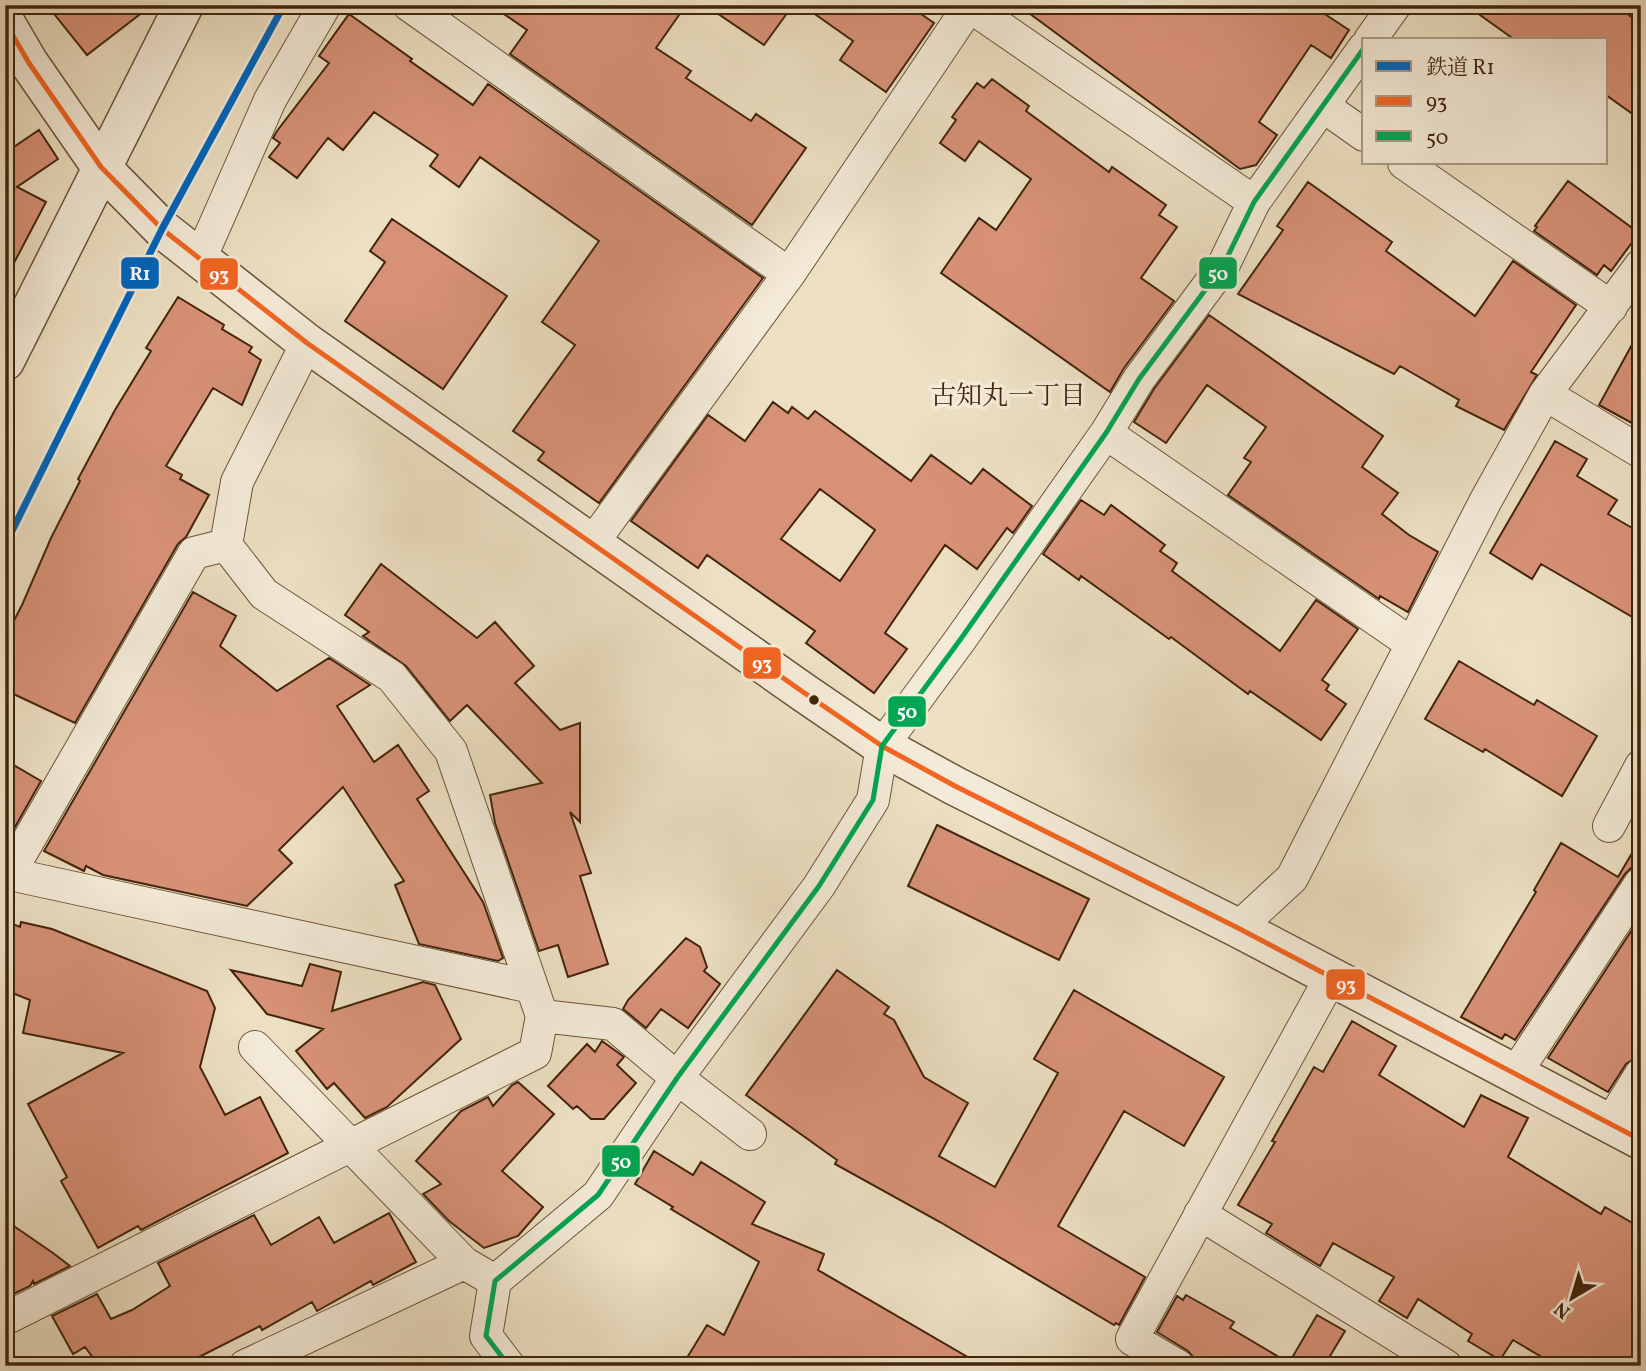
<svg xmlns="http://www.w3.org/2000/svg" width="1646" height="1371" viewBox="0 0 1646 1371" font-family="Vollkorn,'Noto Serif JP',serif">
<rect width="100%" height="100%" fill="#ecdfc2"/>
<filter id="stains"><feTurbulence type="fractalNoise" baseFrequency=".00286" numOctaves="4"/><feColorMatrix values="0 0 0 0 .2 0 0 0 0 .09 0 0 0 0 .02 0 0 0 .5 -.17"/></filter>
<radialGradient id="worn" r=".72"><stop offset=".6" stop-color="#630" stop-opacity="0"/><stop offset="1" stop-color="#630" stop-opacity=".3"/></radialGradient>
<path fill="#d79177" stroke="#42250b" stroke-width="2" fill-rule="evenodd" d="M47 5H152L87 55Z
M491 5H686L656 48 691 71 686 78 751 121 756 114 806 148 752 225 510 54 527 30Z
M705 5H793L764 45Z
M802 5H908L934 23 886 92 840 60 853 41Z
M1018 5H1311L1349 30 1331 58 1311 45 1259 122 1277 135 1256 165 1240 169Z
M1466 5H1615L1641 24V120L1606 95V40H1515Z
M349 14 412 59 410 61 473 105 488 84 763 278 599 503 538 460 544 452 513 431 575 345 542 322 599 241 480 157 459 187 430 166 438 155 374 112 343 150 328 138 297 178 269 157 280 143 273 138 277 131 329 63 319 56Z
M992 79 1029 106 1026 111 1109 172 1112 167 1166 205 1159 215 1177 227 1141 278 1174 301 1124 368 1110 392 941 273 979 218 996 230 1031 179 979 141 965 161 940 143 956 120 952 117 977 83 984 88Z
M39 130 58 159 17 187 46 202 5 280V153Z
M1568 181 1639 233 1611 271 1604 265 1597 275 1534 231 1537 227 1535 226Z
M1308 182 1392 242 1386 251 1475 316 1513 261 1576 305 1531 372 1537 375 1504 430 1456 406 1459 400 1400 366 1394 374 1238 294 1283 230 1277 226Z
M392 219 507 296 443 389 345 321 385 262 370 251Z
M178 297 224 325 222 329 252 347 249 352 261 360 242 405 213 388 166 466 182 475 180 479 209 495 186 537 178 544 75 723 5 690V638L22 605 51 538 80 481 78 479 115 410 151 351 146 348Z
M1209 315 1383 436 1362 467 1398 493 1382 514 1409 535 1438 552 1408 612 1380 596 1379 599 1228 495 1251 462 1244 458 1266 427 1207 385 1166 443 1134 422 1154 389Z
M1641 328V428L1599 405Z
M773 402 788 413 792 407 808 419 815 411 911 481 931 455 971 484 983 469 1032 506 1013 533 1007 528 977 569 945 545 885 633 907 649 874 693 806 643 815 631 707 555 698 568 631 521 708 415 745 441ZM820 489 875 530 840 581 781 539Z
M1555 441 1587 459 1577 476 1617 500 1608 514 1641 533V622L1541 564 1532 579 1490 553Z
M1081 500 1104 515 1111 505 1165 545 1160 551 1177 563 1172 571 1280 651 1316 600 1358 629 1322 680 1329 685 1326 690 1346 704 1321 740 1250 691 1248 694 1171 637 1169 639 1081 576 1079 580 1043 554Z
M381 564 477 638 495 622 534 666 515 683 560 730 580 723V822L570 812 591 873 580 876 608 964 568 977 558 945 539 951 495 823 490 795 542 783 467 705 450 721 406 666 363 636 369 632 345 615Z
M193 592 236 616 220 646 277 691 329 658 370 685 337 706 374 762 398 745 429 791 417 799 483 902 503 958 498 961 419 944 395 885 404 881 343 787 279 850 292 863 247 906 103 875 86 866 84 871 44 851Z
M1459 661 1534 705 1537 700 1597 736 1562 796 1485 749 1483 752 1425 719Z
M5 760 41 781 11 834 5 832Z
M937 825 1089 899 1059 960 908 886Z
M1641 838V866L1631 868 1625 874 1515 1040 1505 1034 1502 1039 1461 1017 1536 892 1534 890 1561 843 1618 877Z
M1641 916V1054L1626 1064 1608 1092 1548 1058Z
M5 921 20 927 21 922 52 929 207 991 215 1008 200 1067 225 1115 260 1097 288 1153 141 1230 138 1226 98 1248 61 1181 67 1177 28 1104 123 1053 23 1033 30 1000 5 990Z
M686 938 700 947 707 967 704 971 720 984 688 1028 661 1009 646 1028 623 1009 628 1000Z
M310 964 341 972 332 1011 423 982 435 985 461 1039 387 1107 365 1118 334 1083 327 1089 296 1051 323 1029 267 1014 231 970 302 986Z
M837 970 889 1007 884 1014 894 1020 924 1077 968 1103 939 1156 995 1187 1058 1073 1034 1059 1074 990 1224 1077 1184 1146 1124 1111 1058 1226 1145 1277 1119 1325 1116 1323 1114 1325 940 1222 835 1164 837 1160 746 1095Z
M1352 1021 1396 1046 1379 1075 1464 1127 1481 1095 1528 1118 1508 1157 1601 1214 1605 1207 1641 1228V1366H1557L1513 1340 1500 1360 1468 1341 1472 1334 1418 1299 1407 1318 1379 1301 1394 1277 1333 1243 1320 1266 1266 1233 1272 1224 1238 1205 1275 1142 1272 1141 1314 1067 1323 1072Z
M602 1041 624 1057 617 1065 636 1083 604 1119H591L577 1106 573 1109 548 1086 587 1044 595 1052Z
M518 1082 554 1114 502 1171 543 1207 518 1236 484 1248 449 1221 423 1194 441 1184 416 1161 461 1111 488 1097 493 1106 512 1085Z
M654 1151 693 1175 701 1162 765 1202 752 1224 824 1254 818 1270 983 1366H682L707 1325 724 1335 759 1262 671 1209 673 1207 635 1184Z
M389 1213 416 1262 373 1285 371 1281 317 1311 312 1302 262 1330 260 1326 199 1357 211 1366H99L85 1347 73 1354 52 1316 97 1294 111 1319 132 1310 170 1286 158 1263 254 1215 271 1245 319 1217 334 1243Z
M5 1220 53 1253 70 1266 34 1284 33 1281 30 1286 5 1298Z
M1186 1295 1234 1322 1230 1328 1289 1363 1317 1315 1345 1331 1324 1366H1196L1194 1358 1188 1351 1157 1332 1177 1296 1183 1300Z"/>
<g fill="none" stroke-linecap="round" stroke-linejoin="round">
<defs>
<path id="minor" d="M409 5 789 274
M968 5 1254 202
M1370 40 1395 5
M1323 106 1364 135
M1404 163 1611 307
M200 259 270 100 325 5
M1545 394 1641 452
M1106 433 1412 644
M593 542 789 274 970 5
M1609 826 1641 766
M5 873 532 987
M9 874 194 553 226 545
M1238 928 1292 878 1486 500 1545 394 1641 265
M542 1016 613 1024 677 1078 750 1134
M255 1047 464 1263 495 1281
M1515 1074 1640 884
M1610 1124 1641 1074
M1200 1214 1446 1366
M5 1319 535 1053 542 1016 451 751 392 677 264 594 226 545 237 482 307 343
M245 1366 464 1263
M509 1366 486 1336 495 1281 598 1195 677 1078 819 886 873 800 882 746 960 640 1106 433 1139 379 1223 266 1254 202 1364 48
M1178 1366 1132 1339 1331 977"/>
<path id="tertiary" d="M5 22 29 63 101 167 162 229 307 343 803 692 882 746 955 786 1238 928 1641 1140
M5 361 184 5"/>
</defs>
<use href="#minor" stroke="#6c5439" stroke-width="34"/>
<use href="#tertiary" stroke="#6c5439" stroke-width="41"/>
<use href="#minor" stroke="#f3ead7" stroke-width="32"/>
<use href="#tertiary" stroke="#f3ead7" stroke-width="38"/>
<defs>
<path id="bus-1" d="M5 22 29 63 101 167 162 229 307 343 803 692 882 746 955 786 1238 928 1641 1140"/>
<path id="bus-2" d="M509 1366 486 1336 495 1281 598 1195 677 1078 819 886 873 800 882 746 960 640 1106 433 1139 379 1223 266 1254 202 1364 48"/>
</defs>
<use href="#bus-1" stroke="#f3ead7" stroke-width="10"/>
<use href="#bus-2" stroke="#f3ead7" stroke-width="10"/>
<use href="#bus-1" stroke="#f26522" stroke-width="5"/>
<use href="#bus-2" stroke="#00a651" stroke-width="5"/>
<defs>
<path id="rail-1" d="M5 545 162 229 284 5"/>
</defs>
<use href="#rail-1" stroke="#f3ead7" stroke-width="12"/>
<use href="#rail-1" stroke="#0065bd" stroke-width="7"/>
</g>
<circle fill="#42250b" stroke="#f3ead7" stroke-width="2.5" cx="814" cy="700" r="6"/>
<g text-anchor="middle" stroke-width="7" stroke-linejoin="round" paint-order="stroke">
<g font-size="26" fill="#42250b" stroke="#f3ead7">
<text x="1008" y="404">古知丸一丁目</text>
</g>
</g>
<g stroke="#f3ead7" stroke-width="2.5">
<rect x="120" y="256" width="40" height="34" rx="7" fill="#0065bd"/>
<rect x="1198" y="256" width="40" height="34" rx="7" fill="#00a651"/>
<rect x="199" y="257" width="40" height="34" rx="7" fill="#f26522"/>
<rect x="742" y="646" width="40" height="34" rx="7" fill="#f26522"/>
<rect x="887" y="695" width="40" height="33" rx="7" fill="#00a651"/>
<rect x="1325" y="968" width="41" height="33" rx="7" fill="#f26522"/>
<rect x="601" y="1144" width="40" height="34" rx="7" fill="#00a651"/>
</g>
<g font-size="19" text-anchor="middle" font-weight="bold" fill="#fff">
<text x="140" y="280">R1</text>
<text x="1218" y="280">50</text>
<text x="219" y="281">93</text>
<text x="762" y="670">93</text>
<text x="907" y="718">50</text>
<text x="1346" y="991">93</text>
<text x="621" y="1168">50</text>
</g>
<rect width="1646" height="1371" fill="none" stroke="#ecdfc2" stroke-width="28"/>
<rect x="7" y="7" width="1632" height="1357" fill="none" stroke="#42250b" stroke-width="3.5"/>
<rect x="14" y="14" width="1618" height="1343" fill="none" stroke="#42250b" stroke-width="2"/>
<rect x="1362" y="38" width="245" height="126" fill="#f3ead7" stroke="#ac9b85" stroke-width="2"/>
<rect x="1376" y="61" width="35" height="10" fill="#0065bd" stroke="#ac9b85" stroke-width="2"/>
<text x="1426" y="74" font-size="21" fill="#42250b">鉄道 R1</text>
<rect x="1376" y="96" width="35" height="10" fill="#f26522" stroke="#ac9b85" stroke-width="2"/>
<text x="1426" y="108" font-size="21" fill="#42250b">93</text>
<rect x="1376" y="131" width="35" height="10" fill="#00a651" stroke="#ac9b85" stroke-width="2"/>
<text x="1426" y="144" font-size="21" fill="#42250b">50</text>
<g transform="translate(1572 1298) rotate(218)" stroke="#f3ead7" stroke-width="5" paint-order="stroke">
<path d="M0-5L12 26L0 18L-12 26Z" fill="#42250b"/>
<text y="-10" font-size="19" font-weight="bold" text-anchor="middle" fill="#42250b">N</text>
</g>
<rect width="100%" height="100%" filter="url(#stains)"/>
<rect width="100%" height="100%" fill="url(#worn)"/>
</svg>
